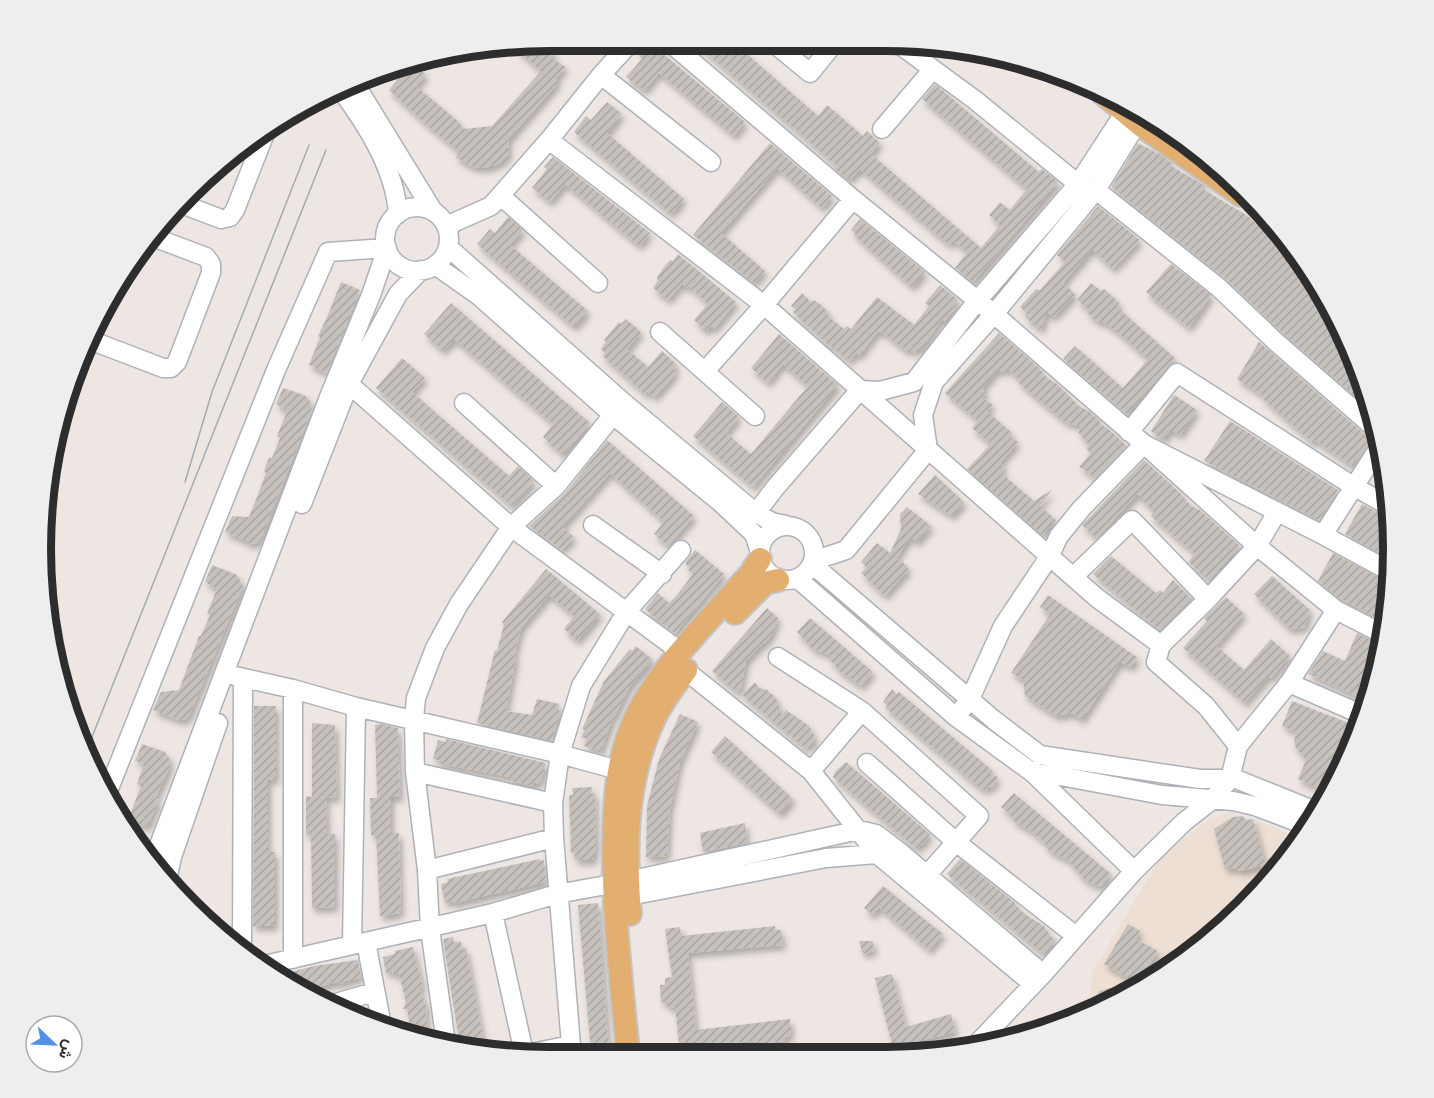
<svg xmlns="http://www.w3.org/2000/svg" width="1434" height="1098" viewBox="0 0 1434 1098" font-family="Poppins,Vazirmatn,sans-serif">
<defs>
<pattern id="building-hatch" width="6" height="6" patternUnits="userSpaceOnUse" patternTransform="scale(1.5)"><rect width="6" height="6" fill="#c6c1bd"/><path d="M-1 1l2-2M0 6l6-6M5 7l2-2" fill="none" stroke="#aaa6a3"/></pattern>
<filter id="shadow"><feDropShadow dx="3" dy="5" stdDeviation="3" flood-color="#0004"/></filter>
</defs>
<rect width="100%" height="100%" fill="#ede6e2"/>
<path fill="#eddfd3" d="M1232 812 1247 820 1253 819 1302 839 1244 909 1167 972 1074 1018 1091 991 1092 973 1164 852 1212 818Z"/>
<path fill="url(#building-hatch)" filter="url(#shadow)" d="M542 41 555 53 551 58 566 67 557 77V84L508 140 509 154 500 163 489 167 476 168 456 158 459 152 420 119 389 90 412 62 426 75 416 86 459 122 464 129 492 126 541 71 512 45Z
M693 41H732L818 116 827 105 863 136 867 131 880 143 871 154 981 248 1000 225 989 215 1000 202 1010 210 1027 189 922 99 935 84 1039 172 1042 169 1058 182 973 282 955 268 967 252 953 240 949 245 860 169 851 179 849 177 847 179 835 169 837 166Z
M650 43 745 122 734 136 659 73 644 91 626 77 642 59 639 56Z
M607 102 622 114 607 133 684 199 671 214 574 132 586 116 591 120Z
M770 143 832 196 822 208 777 168 721 233 765 271 754 283 693 235Z
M1138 143 1161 155 1173 164 1171 166 1199 182 1206 187 1204 190 1248 216 1269 236 1293 251 1308 267 1355 355 1372 411 1284 334 1225 278 1111 187Z
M553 157 650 233 639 246 565 184 550 202 532 188 547 169 544 167Z
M1098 206 1140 240 1113 269 1092 249 1063 283 1075 294 1054 317 1047 312 1041 330 1025 317 1028 314 1020 307 1036 289 1040 290 1065 262 1057 255Z
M508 217 523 230 510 245 588 311 574 327 477 244 490 229 495 233Z
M860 219 925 272 912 287 854 235 856 234 851 230Z
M678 254 736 302 714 329 711 326 706 331 694 320 708 304 689 286 687 288 682 284 668 300 653 288 658 281 657 277 665 266 670 260 673 261Z
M1171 264 1211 295 1189 328 1146 292Z
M341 282 360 290 327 373 309 365 320 337 318 336 327 317Z
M1091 283 1101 291 1104 289 1111 295 1119 303 1117 306 1127 316 1175 358 1127 414 1063 359 1075 346 1123 388 1148 359 1115 330 1101 321 1099 323 1087 313 1088 309 1077 300Z
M940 285 958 300 953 307 955 308 945 321 942 319 921 350 918 348 915 353 909 349 906 351 881 331 880 333 878 331 859 356 856 353 850 361 829 345 793 312 796 310 791 306 802 293 811 302 814 300 821 305 829 313 827 315 844 329 847 326 851 329 877 297 914 325 929 306 925 303Z
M451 303 590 423 563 455 543 437 553 424 454 339 443 351 424 334Z
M626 319 641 332 627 349 648 367 662 351 677 365 673 370 676 373 655 397 647 391 645 394 603 356 605 353 601 349 606 342 604 340 619 322 621 324Z
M999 333 1038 367 1047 378 1056 383 1080 407 1089 411 1099 420 1102 426 1106 427 1127 446 1094 480 1088 472 1079 467 1091 453 1086 448 1089 445 1078 432 1082 427 1065 422 1020 384 1017 377 1007 368 1002 372 998 369 982 388 986 392 982 397 993 405 987 411 1012 433 1010 436 1018 442 1000 463 1005 467 1001 473 1034 501 1052 490 1040 506 1056 520 1042 535 967 469 991 444 972 428 978 421 945 393Z
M779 334 838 385 753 487 693 436 722 402 739 417 726 433 751 454 808 386 783 364 768 383 751 368Z
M1259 342 1371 440 1353 467 1315 440 1313 443 1262 398 1264 396 1237 379Z
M402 358 425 378 412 392 509 476 518 466 534 481 512 506 376 388Z
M283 388 304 395 309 399 312 410 262 536 257 543 249 544 247 541 225 532 232 516 249 517 257 497 266 473 264 471 266 465 269 458H272L280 438 277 436 287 411 276 404Z
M1174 395 1197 410 1180 435 1170 429 1164 440 1151 431Z
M1230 421 1338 490 1319 520 1204 461Z
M607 440 694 516 668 546 654 534 664 522 610 473 562 527 574 537 562 550 529 526 565 493Z
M1144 460 1179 492 1191 506 1200 510 1240 546 1209 580 1188 562 1195 554 1151 516 1154 511 1137 494 1097 538 1082 525Z
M935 475 964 502 952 516 918 494Z
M1362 504 1384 516 1390 517 1394 549 1392 560 1345 534Z
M907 507 931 526 917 542 910 537 896 559 908 566 907 568 909 569 885 596 861 573 867 567 861 562 877 543 890 553 901 529 900 514Z
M695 550 724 574 675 634 645 609 658 593 669 603 676 596 693 574 688 570 690 568 685 563Z
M1333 553 1390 583 1386 623 1339 598 1318 581Z
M1111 556 1156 593 1160 590 1163 593 1173 580 1192 599 1160 630 1093 574Z
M212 565 237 575 243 586 190 714 186 719 179 720 153 710 161 692 179 690 199 636H201L210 615 207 614 217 589 205 582Z
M546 569 600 614 577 641 564 629 574 616 549 595 521 628 514 657H516L506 711 532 715 537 699 559 704 558 710 560 711 552 741 477 723 495 650 497 651 504 624 502 622Z
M1272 576 1310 610 1304 628 1290 629 1254 594Z
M1048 595 1138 658 1130 667 1120 662 1082 720 1072 713 1056 716 1025 696 1023 680 1011 673 1050 614 1040 607Z
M1226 597 1244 614 1216 646 1244 670 1271 639 1290 656 1271 678 1268 676 1245 703 1183 648 1207 621 1204 618Z
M767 608 778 618 773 632 767 641 759 647 746 661 740 694 712 671Z
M810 618 873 672 861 686 841 672 829 659 832 656 813 649 797 632Z
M1357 633 1384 646 1370 675 1375 677 1368 701 1308 674 1323 651 1345 661Z
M636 646 653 660 630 686 611 723 601 751 584 746 587 739 581 737 585 730 582 729 604 681 630 649 632 651Z
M755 682 759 688 767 690 776 698 782 715 786 710 809 726 816 739 806 749 742 695Z
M892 689 897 694 899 692 993 771 990 774 998 777 992 788 988 786 986 791 979 787 886 708 887 705 883 702Z
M1292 701 1351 724 1322 790 1298 779 1306 760 1296 748 1294 742 1296 732 1282 726Z
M254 706H276V780L268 779V852H275V926H253Z
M680 714 698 722 680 762 670 809 667 856 646 857 647 806 659 759Z
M312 723 335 725 337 798 326 797 327 834H335V907L312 908 311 834 306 835V796L312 797Z
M381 724 398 728 400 797H391V833H399L401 913 380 916 376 835H371L370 798H377L375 725Z
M725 736 793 799 780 814 711 752Z
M446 739 546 763 540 784 533 782 532 786 510 781V777L441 764V761L433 759 438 740 446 742Z
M142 744 165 752 169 758 170 766 155 799 159 800 147 827 128 820 141 786 137 784 144 764 135 761Z
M846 762 930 834 922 845 921 844 917 849 833 777 836 771Z
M592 787 591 794H595L596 853H594V860H575V852L571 853 569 795H573L572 788Z
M1014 793 1111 874 1100 887 1085 880 1068 860 1048 850 1044 842 1028 829 1015 822 1010 814 1001 807Z
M1242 816 1247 820 1253 819 1264 860 1291 852 1266 882 1261 866 1241 871 1234 868 1225 869 1214 829 1233 817Z
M745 823 747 843 703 852 700 833Z
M540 859V861L544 860 546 882 454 903 453 901 445 903 441 884 448 882 447 879Z
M960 859 1014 902 1018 908 1029 917 1044 926 1051 937 1056 940 1043 954 947 874Z
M883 886 943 934 929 950 879 907 873 915 864 908Z
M598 903 609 1053H591L578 905Z
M1128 924 1140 931 1136 939 1158 951 1138 984 1139 986 1090 1010 1099 991 1135 982 1104 964Z
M775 926V930H781L783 945 688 953 696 1030 790 1019 791 1035 785 1037 784 1041 754 1045V1041L691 1047 692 1053H680L675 1007 668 1008V1002H661L660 985H665V978L672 977 665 929 680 927 681 936Z
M453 937 454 943 461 941 462 950 466 948 484 1043 481 1044 482 1053 460 1047 443 939Z
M859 941H873L874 951 863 954Z
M413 947 423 987 419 988 426 1005 427 1028 411 1031 407 1009H403L406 1003 399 973 393 975 392 971 386 973 383 957 395 954V951Z
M358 960 361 978 345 981 342 984 337 982 302 991 285 982 283 974 314 966Z
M892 974 906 1027 951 1014 955 1032 893 1048 875 978Z"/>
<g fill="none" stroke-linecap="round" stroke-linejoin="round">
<defs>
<path id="minor" d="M668 41 853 199 994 314 1144 444 1257 546 1336 610
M771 41 810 73 836 41
M896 42 975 100 1078 184 1096 190 1218 287 1276 342 1378 431
M601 75 711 162
M355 84 433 211
M341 90C367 125 395 169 398 214
M882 129 933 69
M549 140 764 305 1097 598 1161 645 1156 662 1206 706 1238 746
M501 196 598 283
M179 203 221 219 230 217 235 210 266 131
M385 239a32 32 0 1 1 64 0a32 32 0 1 1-64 0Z
M446 226 491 206 549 140 601 75 632 41
M448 247 623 402 756 513 772 522 786 525
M435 265 479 296 613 415 720 502 754 534 759 549
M660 332 755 416
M90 340 163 368H171L177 362 211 273V264L206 257 153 237
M705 371 764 305 853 199
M349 384 511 527 681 652
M464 403 556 486
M1129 432 1177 373 1353 486 1389 506
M302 504 349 384 398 294 421 270
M756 513 775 488 860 390 880 391 914 382 977 301 1078 184 1125 112
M593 525 662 574
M760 553a27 27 0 1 1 54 0a27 27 0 1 1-54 0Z
M1323 535 1382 443
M813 561 846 550 928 450 923 415 934 382 994 314 1096 190 1138 122
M812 564 994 720 1040 755 1200 779H1236L1318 812
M1073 577 1132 520 1208 599
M798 579 956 717 1033 773 1134 871
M1161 645 1208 599 1257 546 1277 512
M778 657 862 711 979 816 926 876
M685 670 811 771 877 854 1033 984
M235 676 293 689 356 707 560 754 618 770
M1289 683 1363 715
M956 717 970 699 1003 626 1049 557 1059 536 1081 509 1144 444 1323 535 1391 572
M867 763 956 842 1076 936
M811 771 862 711
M1034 771 1033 773 1060 776 1162 795 1233 801 1255 806 1310 827
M415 772 553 803
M108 791 276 370 328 252 387 248 371 295 329 397 156 853 151 861
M427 870 554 838
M167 881 172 857 218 723
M629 896 826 858 877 854
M493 913 524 1053
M366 942 382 1026
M352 945 356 707
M242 951 243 678
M293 959V689
M260 966 493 913 557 894 628 881 859 830 876 834 901 853 1043 974
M329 1005 374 992
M446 1043 430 929 427 870 415 772 414 719 416 698 435 648 459 604 511 527 556 486 613 415
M973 1048 1043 974 1134 871 1184 822 1212 800 1230 779 1238 746 1289 683 1336 610 1385 635
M531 1053 571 1045 554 838 553 803 560 754 581 686 627 611 681 550"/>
<path id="major" d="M1096 88 1142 126 1241 195
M735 613 765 583 778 580
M630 914C625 851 625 787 650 728 658 707 673 688 686 670
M628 1053C621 980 612 908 614 835 615 793 618 753 637 715 662 665 714 615 751 573L760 559"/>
</defs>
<use href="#minor" stroke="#aeb2b8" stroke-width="21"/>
<use href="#major" stroke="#c4c4c4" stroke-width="26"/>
<use href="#minor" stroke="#fff" stroke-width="18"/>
<use href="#major" stroke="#e3af70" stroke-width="22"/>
<path stroke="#a4abb5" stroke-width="1.5" d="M185 482 212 392 309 145
M88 747 326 150"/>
</g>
<path d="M0 0H1434V1098H0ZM549 51H885A498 498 0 0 1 1383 549V549A498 498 0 0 1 885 1047H549A498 498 0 0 1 51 549V549A498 498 0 0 1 549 51Z" fill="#eee" fill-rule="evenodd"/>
<path fill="none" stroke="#2d2d2d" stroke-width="8" d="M549 51H885A498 498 0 0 1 1383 549V549A498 498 0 0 1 885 1047H549A498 498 0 0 1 51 549V549A498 498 0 0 1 549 51Z"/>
<g transform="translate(54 1044) rotate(113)"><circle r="28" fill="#ffffff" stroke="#ababab" stroke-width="1.5"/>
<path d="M0-4.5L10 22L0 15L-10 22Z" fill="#5390e8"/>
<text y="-9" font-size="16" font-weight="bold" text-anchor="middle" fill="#2d2d2d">ش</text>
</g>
</svg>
